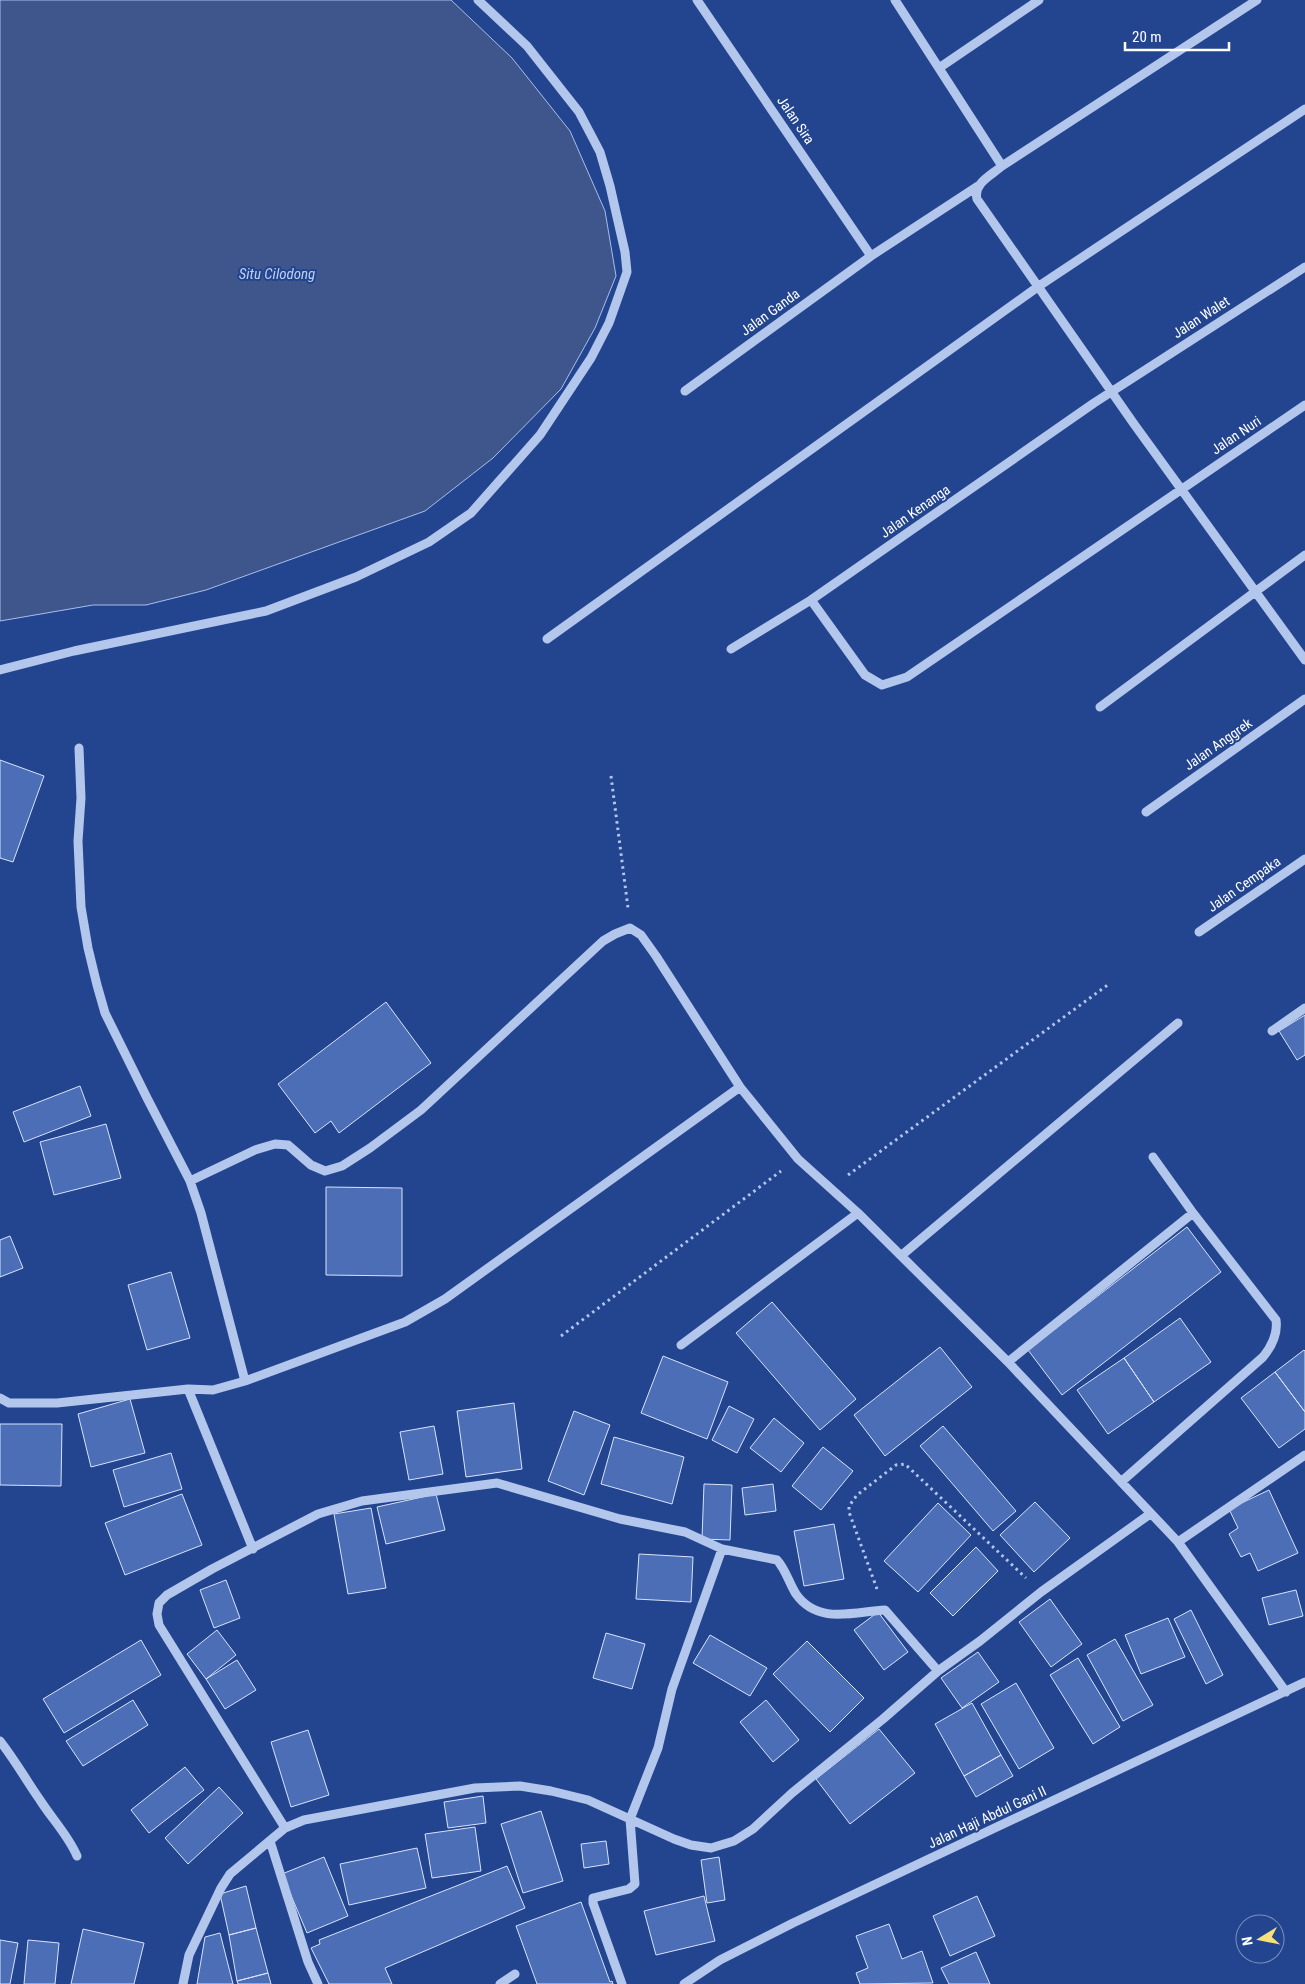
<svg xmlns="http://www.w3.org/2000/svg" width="1305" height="1984" viewBox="0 0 1305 1984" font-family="'Roboto Condensed',sans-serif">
<rect width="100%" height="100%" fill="#23458f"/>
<path fill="#3e568b" stroke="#a7bfed" d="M0 0H451L512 58 570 131 605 211 616 276 595 328 561 389 493 458 425 511 206 590 146 605H93L0 621Z"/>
<path fill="#4b6eb6" stroke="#d8e3f9" d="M0 760 44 776 13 862 0 858Z
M386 1002 431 1063 339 1133 331 1121 315 1133 278 1084Z
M1305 1015V1055L1297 1060 1279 1031Z
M80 1086 91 1116 24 1142 13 1112Z
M106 1124 121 1178 54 1195 40 1142Z
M326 1187 402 1188V1276L326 1275Z
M1187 1227 1221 1272 1062 1395 1028 1350Z
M10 1236 23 1268 0 1277V1240Z
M171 1272 190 1338 147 1350 128 1285Z
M772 1302 856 1399 820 1430 736 1333Z
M1180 1318 1211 1362 1154 1402 1124 1358Z
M940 1347 972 1387 885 1456 854 1415Z
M1304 1350 1305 1351V1412L1275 1372Z
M663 1356 728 1382 707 1439 641 1413Z
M1124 1358 1154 1402 1108 1434 1077 1390Z
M1275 1372 1305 1412V1429L1279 1448 1241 1398Z
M130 1399 145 1453 91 1467 78 1414Z
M514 1403 522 1469 466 1477 457 1411Z
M729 1406 754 1419 737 1453 712 1440Z
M574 1411 610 1425 584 1495 548 1481Z
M774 1418 804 1443 781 1472 750 1448Z
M0 1424H62L61 1486 0 1485Z
M434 1426 443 1474 409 1480 400 1432Z
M943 1426 1016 1511 993 1531 920 1446Z
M614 1437 684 1457 672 1504 601 1484Z
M823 1447 853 1471 821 1510 792 1486Z
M171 1453 182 1489 124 1507 113 1470Z
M704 1484 732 1485 730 1540 702 1539Z
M773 1484 776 1511 745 1515 742 1488Z
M1269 1490 1298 1553 1258 1571 1250 1553 1241 1557 1229 1534 1238 1528 1229 1509Z
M182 1494 202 1545 125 1575 105 1523Z
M436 1494 445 1530 386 1544 377 1507Z
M1035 1502 1070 1538 1034 1572 1000 1535Z
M938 1503 971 1535 918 1592 884 1561Z
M371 1508 386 1588 348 1594 334 1514Z
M834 1524 844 1579 804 1586 794 1531Z
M976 1547 998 1571 953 1616 930 1593Z
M639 1554 693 1557 691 1602 636 1599Z
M226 1580 240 1618 214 1628 200 1590Z
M1296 1590 1303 1616 1269 1625 1262 1598Z
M1050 1599 1082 1644 1051 1667 1019 1622Z
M1191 1610 1223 1675 1206 1684 1174 1619Z
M878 1612 908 1652 884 1670 854 1630Z
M1168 1618 1185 1657 1141 1674 1125 1635Z
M217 1630 236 1655 206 1679 187 1654Z
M606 1633 645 1644 632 1689 593 1678Z
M710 1635 767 1668 750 1696 693 1663Z
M1115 1639 1153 1705 1123 1721 1087 1655Z
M141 1640 161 1675 64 1733 43 1699Z
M807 1641 864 1698 830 1732 773 1674Z
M978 1652 999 1682 962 1708 941 1678Z
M1078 1658 1120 1727 1093 1744 1050 1675Z
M237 1660 256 1690 225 1709 206 1679Z
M1016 1683 1054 1748 1019 1769 981 1704Z
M133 1700 148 1725 83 1766 66 1741Z
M766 1700 799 1740 773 1762 740 1722Z
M972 1703 1001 1755 964 1776 935 1724Z
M879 1729 915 1773 850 1824 816 1779Z
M308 1730 329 1795 291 1807 271 1742Z
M1001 1755 1013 1776 976 1797 964 1776Z
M185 1767 204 1790 149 1833 131 1810Z
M219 1787 243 1813 188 1864 165 1838Z
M483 1796 486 1823 448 1828 444 1802Z
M541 1811 563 1881 523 1893 501 1824Z
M475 1827 481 1871 432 1878 425 1834Z
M606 1841 609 1864 584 1868 581 1844Z
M417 1848 426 1888 349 1905 340 1864Z
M324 1857 348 1916 307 1933 282 1874Z
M719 1857 725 1900 707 1903 701 1860Z
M507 1866 525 1908 385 1968 392 1984H329L311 1948 320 1944 319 1940Z
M246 1886 256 1928 229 1935 220 1894Z
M704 1896 715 1941 656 1955 644 1911Z
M977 1896 995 1936 950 1956 933 1916Z
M581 1902 610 1982 612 1981 613 1984H537L516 1926Z
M889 1924 902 1959 922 1951 933 1983 860 1984 856 1973 868 1968 856 1936Z
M256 1928 268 1973 237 1981 229 1935Z
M83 1929 144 1943 134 1984H71Z
M220 1933 233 1984H197L205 1937Z
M0 1940 18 1943 10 1984H0Z
M28 1940 59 1943 55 1984H24Z
M976 1952 990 1984H949L941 1968Z
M268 1973 271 1984H238L237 1981Z"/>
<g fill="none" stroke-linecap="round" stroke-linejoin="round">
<path stroke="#b3c6ec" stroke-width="3" stroke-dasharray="2.5 4" stroke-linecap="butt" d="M611 776 628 908
M848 1175 1109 984
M561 1336 781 1171
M877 1589 849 1512V1506L857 1495 896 1465 905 1464 1026 1578"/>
<path stroke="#b3c6ec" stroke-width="9" d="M697 0 871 256
M895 0 1002 166C992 175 973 183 977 199L1134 424 1305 660
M939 68 1039 0
M1002 166 1257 0
M685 391 871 256 978 186
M811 600 865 675 882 685 907 677 1305 405
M547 639 1039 286 1305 109
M731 649 811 600 1094 403 1305 267
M0 670 74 651 266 611 356 577 429 542 471 513 540 435 591 358 609 323 627 272 625 252 610 186 600 152 579 112 527 46 478 0
M1100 707 1305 555
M79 748 81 798 78 841 81 907 88 948 97 985 105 1013 147 1098 190 1181
M1146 812 1305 699
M1199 932 1305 859
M1272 1031 1305 1008
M902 1255 1178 1023
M681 1345 858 1213
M1008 1362 1193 1213
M245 1381 201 1213 190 1181 255 1150 275 1144 288 1145 311 1165 325 1171 342 1166 370 1148 421 1110 603 941 615 934 630 928 641 935 656 956 740 1087 798 1159 858 1213 1008 1362 1178 1542 1286 1692
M188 1389 253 1549
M0 1398 9 1403H57L188 1389 213 1390 245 1381 405 1322 445 1299 740 1087
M1121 1482 1263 1357C1272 1346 1278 1334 1276 1320L1193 1213 1153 1157
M1178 1542 1305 1455
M0 1741C15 1760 26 1780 40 1800 52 1819 68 1835 77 1856
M285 1828 159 1625 157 1614 159 1603 167 1595 212 1569 318 1514 362 1501 497 1483 620 1519 685 1532 722 1549 777 1560C786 1570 789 1583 796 1594 818 1625 853 1612 885 1610L938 1671
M270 1841 308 1962 318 1984
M183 1984 189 1955 221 1888 230 1874 285 1828 304 1820 475 1788 520 1786 551 1791 588 1800 674 1839 691 1845 711 1848 734 1841 753 1829 792 1793 883 1719 938 1671 980 1641 1041 1592 1150 1514
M500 1984 515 1974
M622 1984 593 1903V1898L629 1889 635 1884 630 1819 658 1748 672 1689 722 1549
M684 1984 720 1960 793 1923 1305 1682"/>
</g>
<g text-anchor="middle" stroke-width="4" stroke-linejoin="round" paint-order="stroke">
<g font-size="14" fill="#fff" stroke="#23458f">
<text transform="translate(796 120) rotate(56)" y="5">Jalan Sira</text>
<text transform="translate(770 312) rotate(-36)" y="5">Jalan Ganda</text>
<text transform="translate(1201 317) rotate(-33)" y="5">Jalan Walet</text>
<text transform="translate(1236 435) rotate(-34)" y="5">Jalan Nuri</text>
<text transform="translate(915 511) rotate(-35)" y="5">Jalan Kenanga</text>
<text transform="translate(1218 744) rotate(-35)" y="5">Jalan Anggrek</text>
<text transform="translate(1244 884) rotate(-35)" y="5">Jalan Cempaka</text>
<text transform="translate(987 1817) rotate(-25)" y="5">Jalan Haji Abdul Gani II</text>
</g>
<g font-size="15" font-style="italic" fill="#bfd0f3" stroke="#23458f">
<text x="277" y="279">Situ Cilodong</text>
</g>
</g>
<g transform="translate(1260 1939) rotate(260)"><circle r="24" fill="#23458f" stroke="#7b8fbc"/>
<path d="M0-4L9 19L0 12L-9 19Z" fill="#f7e176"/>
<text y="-8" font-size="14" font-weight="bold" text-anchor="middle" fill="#ffffff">N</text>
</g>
<path d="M1125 42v8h104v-8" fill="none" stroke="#ffffff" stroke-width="2.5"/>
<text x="1132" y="42" font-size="15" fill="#ffffff" stroke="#23458f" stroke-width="4" paint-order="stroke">20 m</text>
</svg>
